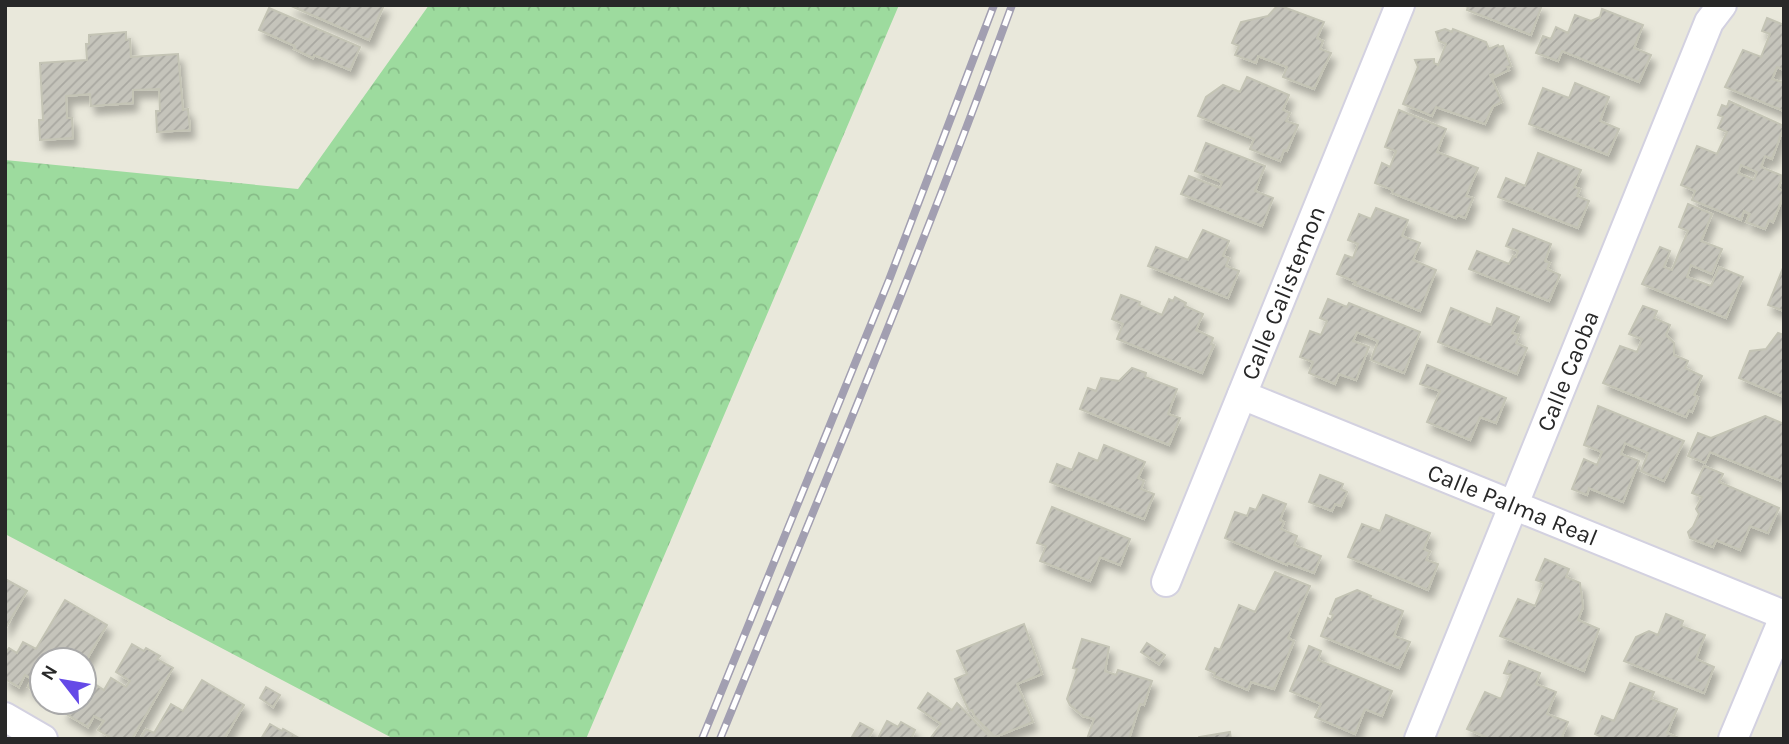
<svg xmlns="http://www.w3.org/2000/svg" width="1789" height="744" viewBox="0 0 1789 744" font-family="Karla,sans-serif">
<defs>
<pattern id="forest-crowns" width="20" height="18" patternUnits="userSpaceOnUse" patternTransform="scale(1.75)"><rect width="20" height="18" fill="#9ddb9e"/><path d="M2 6a3 3 0 1 1 6 0M12 15a3 3 0 1 1 6 0" fill="none" stroke="#87bc88"/></pattern>
<pattern id="building-hatch" width="6" height="6" patternUnits="userSpaceOnUse" patternTransform="scale(1.75)"><rect width="6" height="6" fill="#c5c4bb"/><path d="M-1 1l2-2M0 6l6-6M5 7l2-2" fill="none" stroke="#a9a8a1"/></pattern>
<filter id="shadow"><feDropShadow dx="4.5" dy="8" stdDeviation="3.5" flood-color="#0004"/></filter>
</defs>
<rect width="100%" height="100%" fill="#e9e8db"/>
<path fill="url(#forest-crowns)" d="M429 5H899L586 739H394L5 534V160L298 189Z"/>
<path fill="url(#building-hatch)" stroke="#c4c4b5" stroke-width="2" fill-rule="evenodd" filter="url(#shadow)" d="M289 5H384L369 40Z
M1278 5 1324 22 1317 38 1323 41 1320 49 1331 53 1314 89 1283 77 1287 67 1258 56 1256 63 1235 55 1239 46 1232 43 1241 22 1268 16Z
M1463 5H1542L1531 35 1467 10 1468 7Z
M269 8 360 47 350 70 314 55 313 58 294 49 295 46 259 30Z
M1602 9 1643 25 1634 48 1651 55 1639 82 1562 51 1558 61 1536 53 1543 36 1551 39 1556 27 1568 33 1575 15 1591 21 1600 17Z
M1767 18 1784 25V70L1777 67 1772 79 1784 83V111L1725 87 1743 50 1761 57 1770 34 1762 31Z
M1445 29 1452 32 1453 29 1486 42 1489 49 1498 45 1499 47 1503 46 1511 66 1507 67 1509 70 1494 77 1493 74 1490 75 1502 102 1493 106 1485 124 1436 107 1432 116 1403 104 1418 67 1415 60 1434 59V63L1438 65 1446 44 1439 41 1436 32Z
M126 32V40L130 39 131 57 178 54 183 110 188 109 190 130 157 132 156 111H160L159 89 133 90V103L91 106 90 94 66 96 67 118H72L73 138 40 140 39 120H43L40 63 87 60 86 44H89V35Z
M1247 77 1289 95 1283 110 1290 113 1286 121 1298 125 1287 151 1284 150 1280 161 1250 149 1254 139 1198 116 1206 97 1223 85 1240 92Z
M1575 83 1609 97 1600 121 1619 129 1608 155 1529 124 1543 88 1569 98Z
M1729 101 1784 126 1772 159 1765 156 1761 167 1783 176 1778 189 1784 191V194L1773 222 1769 220 1765 229 1746 222 1750 214 1744 211 1741 220 1692 200 1695 191 1681 185 1697 146 1717 154 1727 132 1718 128 1723 117 1718 115 1722 105 1727 107ZM1741 165 1757 172 1754 180 1738 173Z
M1399 110 1446 129 1437 152 1478 168 1466 196 1473 198 1465 218 1458 215 1456 218 1392 193 1393 190 1375 183 1382 163 1390 167 1396 151 1385 147Z
M1206 143 1265 166 1255 191 1273 198 1262 226 1181 194 1189 176 1220 188 1222 182 1195 171Z
M1538 153 1581 170 1574 187 1580 189 1577 196 1589 201 1578 228 1498 197 1506 178 1525 186Z
M1688 204 1712 214 1701 241 1722 249 1712 274 1691 265 1687 277 1711 286 1719 267 1743 277 1726 318 1642 284 1660 247 1670 251 1664 267 1672 270 1688 231 1679 227Z
M1376 208 1408 220 1402 236 1420 243 1413 260 1436 270 1420 311 1354 284 1356 282 1337 274 1345 255 1353 258 1358 244 1348 240 1359 214 1371 219Z
M1513 229 1551 244 1545 261 1550 263 1547 269 1560 275 1549 301 1469 269 1477 251 1509 264 1513 256 1516 257 1518 251 1506 246Z
M1203 230 1229 241 1223 256 1229 258 1226 266 1239 271 1228 298 1148 266 1156 247 1188 260Z
M1783 268H1784V311L1768 305Z
M1121 295 1140 302 1139 305 1162 315 1169 299 1173 301 1175 297 1186 303 1185 306 1203 314 1196 330 1213 338 1211 344 1214 345 1202 373 1117 339 1123 324 1112 319Z
M1328 299 1347 307 1349 303 1420 332 1404 373 1371 360 1378 341 1357 332 1353 341 1369 347 1356 380 1339 374 1335 384 1309 373 1313 362 1300 357 1310 331 1321 335 1327 321 1320 318Z
M1643 306 1657 311 1654 318 1670 325 1666 335 1674 343V355L1688 361 1685 368 1702 376 1694 395 1698 397 1692 412 1689 410 1686 417 1603 383 1620 346 1637 352 1642 339 1629 334Z
M1451 308 1491 325 1497 308 1519 317 1512 333 1519 335 1516 343 1527 348 1517 374 1438 342Z
M1778 333 1784 335V397L1739 378 1750 351 1766 349Z
M1427 365 1506 398 1496 423 1480 417 1470 440 1427 422 1440 391 1420 384Z
M1132 368 1146 373 1145 377 1177 389 1168 414 1180 418 1169 445 1080 409 1088 388 1096 391 1101 378 1119 381Z
M1598 406 1684 441 1664 481 1641 471 1648 453 1625 443 1621 454 1639 461 1623 502 1589 488 1587 495 1572 489 1584 459 1597 465 1602 452 1584 445Z
M1765 416 1784 424V482L1710 452 1705 463 1688 456 1698 433 1711 438Z
M1104 445 1145 462 1138 478 1144 481 1141 489 1154 494 1144 519 1050 482 1057 464 1072 470 1079 453 1098 461Z
M1704 466 1723 474 1719 482 1779 508 1768 533 1750 526 1740 550 1716 540 1713 547 1690 538 1688 532 1693 527 1699 514 1696 509 1702 497 1692 493Z
M1320 475 1343 484 1341 489 1347 492 1341 506 1335 504 1332 511 1309 502Z
M1263 495 1286 504 1280 520 1284 522 1281 529 1297 536 1294 545 1321 556 1314 573 1288 563 1287 565 1225 538 1235 512 1247 516 1250 508 1256 510Z
M1052 507 1130 539 1120 565 1100 557 1090 581 1040 561 1046 546 1037 543Z
M1386 515 1430 533 1424 549 1430 552 1426 560 1438 564 1428 590 1348 557 1362 524 1380 531Z
M1545 559 1569 569 1566 577 1580 583 1583 607 1578 620 1599 629 1584 671 1500 636 1518 599 1535 606 1544 583 1536 580Z
M1275 572 1310 586 1288 638 1294 641 1274 689 1251 682 1248 690 1214 676 1215 673 1206 669 1215 648 1220 650 1239 605 1255 612Z
M5 579 27 591 5 629Z
M1357 590 1371 596 1370 598 1403 611 1394 636 1410 642 1399 668 1321 636 1328 618 1331 620 1333 615 1330 614 1336 599Z
M65 600 107 625 84 664V660H42V696L28 687 32 679 25 675 19 687 5 679V654L9 648 17 653 23 642 36 649Z
M1666 614 1683 621 1681 626 1705 635 1696 659 1714 667 1704 693 1624 661 1636 637 1649 631 1658 635Z
M1024 624 1042 674 1017 684 1033 722 995 737 975 717 972 710 969 711 955 679 967 674 957 651Z
M1082 639 1109 647 1105 671 1116 675 1118 670 1152 681 1144 705 1140 704 1129 739H1087L1094 719 1083 716 1070 705 1067 699 1077 669 1073 668Z
M1147 643 1165 655 1159 664 1141 652Z
M132 644 144 651 146 648 160 656 157 659 173 668 132 739H113L98 730 104 721 94 716 88 727 63 712 69 702H84V691L90 681 104 690 111 678 126 687 130 681 116 672Z
M1309 646 1321 651 1318 660 1392 691 1382 716 1365 709 1355 734 1315 717 1321 704 1290 691Z
M1509 661 1540 673 1536 684 1556 692 1547 714 1568 722 1561 739H1490L1467 729 1485 692 1501 699 1511 675 1504 673Z
M202 680 244 705 224 739H140L146 729 154 733 171 704 183 711Z
M1630 683 1654 692 1651 699 1677 709 1667 733 1681 739H1606L1595 734 1602 716 1614 721Z
M266 687 280 695 273 707 260 698Z
M928 693 952 710 957 703 992 739H930L941 724 918 708Z
M887 721 898 727 901 722 915 730 911 739H879L878 738Z
M860 723 873 730 868 739 852 737Z
M270 724 282 731 283 729 297 737 261 739Z
M1230 732 1231 739H1199V737Z"/>
<g fill="none" stroke-linecap="round" stroke-linejoin="round">
<defs>
<g id="minor">
<path id="s1" d="M1242 395 1784 615"/>
<path id="s2" d="M1166 582 1400 5"/>
<path d="M5 717 43 739"/>
<path id="s3" d="M1419 739 1709 22 1722 5"/>
<path d="M1733 739 1784 617"/>
</g>
</defs>
<use href="#minor" stroke="#d3d1e0" stroke-width="32"/>
<use href="#minor" stroke="#fff" stroke-width="28"/>
<defs>
<path id="rail" d="M702 739 889 280 994 5
M720 739C820 495 922 252 1012 5"/>
</defs>
<use href="#rail" stroke="#a29fb1" stroke-width="8"/>
<use href="#rail" stroke="#fff" stroke-width="5" stroke-dasharray="16" stroke-linecap="butt"/>
</g>
<g text-anchor="middle" stroke-width="7" stroke-linejoin="round" paint-order="stroke">
<g font-size="24" fill="#282828" stroke="#fff">
<text dy="8" stroke="none"><textPath href="#s2" startOffset="312">Calle Calistemon</textPath></text>
<text dy="8" stroke="none"><textPath href="#s3" startOffset="397">Calle Caoba</textPath></text>
<text dy="8" stroke="none"><textPath href="#s1" startOffset="292">Calle Palma Real</textPath></text>
</g>
</g>
<rect width="1789" height="744" fill="none" stroke="#282828" stroke-width="14"/>
<g transform="translate(63 681) rotate(301)"><circle r="33" fill="#ffffff" stroke="#a9a9a9" stroke-width="2"/>
<path d="M0-5L12 26L0 18L-12 26Z" fill="#654ae7"/>
<text y="-10" font-size="19" font-weight="bold" text-anchor="middle" fill="#282828">N</text>
</g>
</svg>
